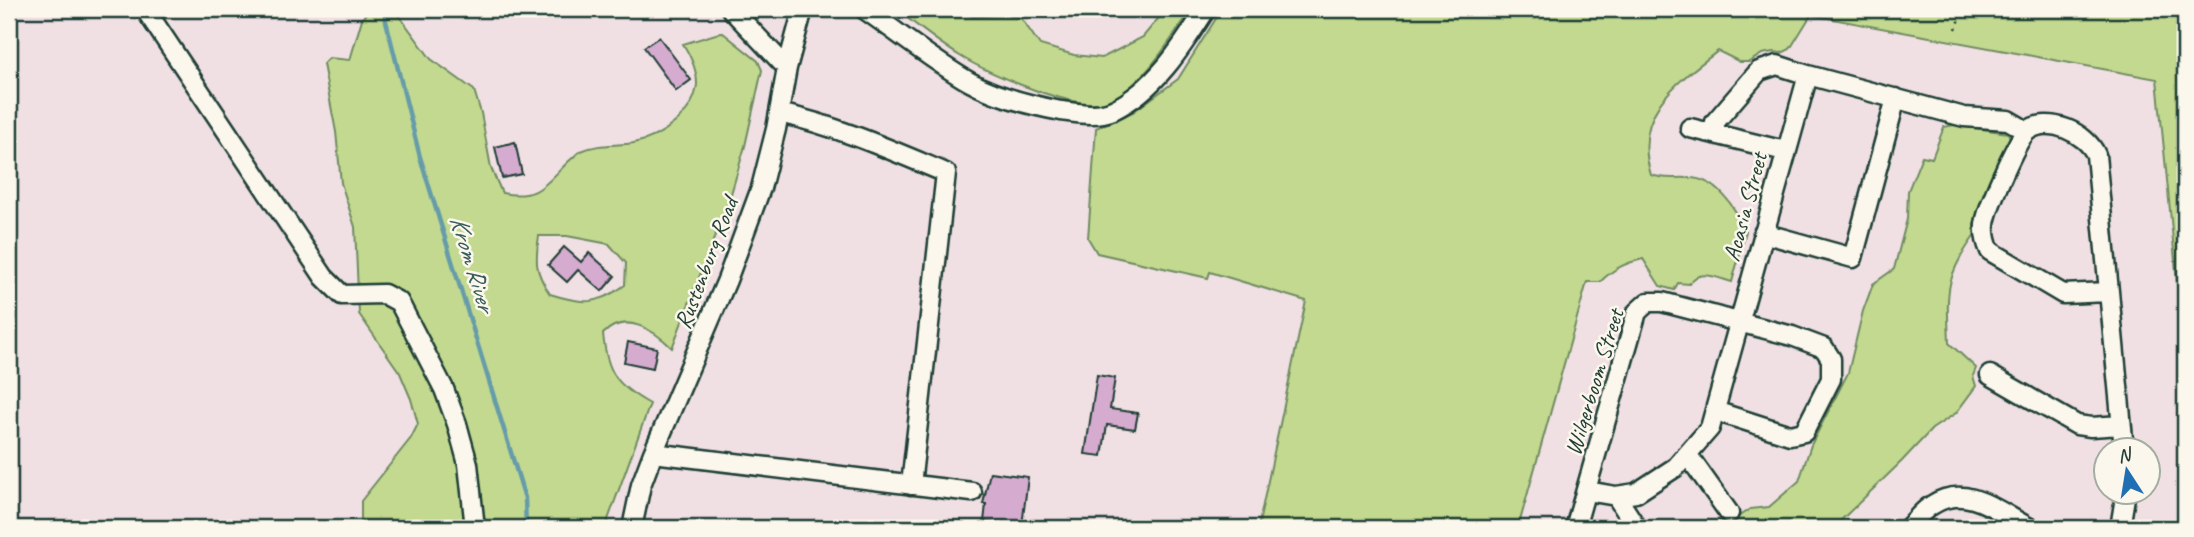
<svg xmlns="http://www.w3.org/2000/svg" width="2194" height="537" viewBox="0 0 2194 537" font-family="Caveat,sans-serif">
<rect width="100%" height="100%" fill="#f0e0e4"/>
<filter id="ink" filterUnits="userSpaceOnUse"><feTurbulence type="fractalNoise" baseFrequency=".0143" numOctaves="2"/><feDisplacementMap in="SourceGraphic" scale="14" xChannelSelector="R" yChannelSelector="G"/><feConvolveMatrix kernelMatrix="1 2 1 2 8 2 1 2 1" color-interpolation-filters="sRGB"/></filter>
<g filter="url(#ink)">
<path fill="#c2d98f" stroke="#708b62" stroke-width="2" fill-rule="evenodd" d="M369 9 395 10 431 59 474 90 481 113 491 168 502 193C539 200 545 184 569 161 573 158 577 153 581 151 598 143 617 146 634 143 661 138 695 113 697 84 697 70 690 55 683 44L722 32 758 61 762 70 745 146 731 194 672 348C654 330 625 311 603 334 607 373 616 385 650 404L605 528H361V501L411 438 418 424 411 399 400 373 359 314 355 227 341 183 336 132 323 64 329 58 350 60 362 19ZM539 236H567L609 244 626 263 625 285C597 306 582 304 550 294 535 272 535 262 539 236Z
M895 9H956L974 17 1003 14 1021 18 1040 45 1074 55 1102 58 1143 37 1166 9H1192C1170 40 1146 82 1111 100 1082 115 987 73 960 56 937 42 916 24 895 9Z
M1222 9H2185V362L2157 79 1811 15 1790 49 1782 53 1773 52 1762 54 1749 62H1740L1718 51C1674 84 1632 114 1651 175 1667 180 1673 177 1689 178 1718 178 1735 208 1746 231L1732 282C1717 278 1699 268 1689 284L1678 283 1674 290 1660 286 1643 259C1625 263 1613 269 1600 282H1587L1518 528H1258L1306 301 1210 272 1208 278 1097 253 1088 238 1096 128 1133 112 1178 79Z
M1954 125 2008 133 2011 141 1974 225 1975 235C1944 278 1947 292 1949 343L1976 368 1973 376 1976 386 1956 413 1932 429 1902 461 1833 528H1724V526L1750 509 1769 507 1799 481 1811 445 1848 373 1863 311 1873 284 1894 269 1907 219 1908 191 1922 156 1932 158 1944 127Z"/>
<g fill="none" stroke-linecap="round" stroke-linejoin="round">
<path stroke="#669caa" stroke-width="4.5" d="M383 9 420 157 525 498 526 528"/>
</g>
<path fill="#d6abd0" stroke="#1f3d34" stroke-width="2" d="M659 37 691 80 676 91 644 47Z
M515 142 522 174 502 178 495 147Z
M564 247 581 262 589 253 615 276 602 291 578 270 567 282 548 265Z
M628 342 657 348 653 368 624 362Z
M1097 375 1115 378 1110 409 1138 413 1135 429 1107 425 1102 456 1085 454Z
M990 472 1028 477 1022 526 984 522 986 504H983Z"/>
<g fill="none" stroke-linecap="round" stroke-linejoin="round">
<defs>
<path id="minor" d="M145 9 324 277 342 295 384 294 399 302 444 389 457 424 468 464 475 528
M731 9 787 68
M864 9C899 33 933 61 970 82 997 97 1030 105 1061 111 1077 113 1098 117 1113 110 1155 90 1182 47 1206 9
M779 113C837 126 891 150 946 173L911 485
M1690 128 1785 151
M1713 133 1715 122 1759 71 1777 65 1808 75
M1763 233 1853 258 1896 98
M2108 292 2063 294 1990 251C1986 242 1984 235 1985 225 1986 210 2016 141 2027 131 2048 115 2087 133 2096 155L2124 449
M1990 375 2077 425 2091 427 2121 425
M653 453 972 492
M1687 454 1729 513
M1587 491 1616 496 1636 493 1676 467 1710 428 1808 75 1964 117 2008 120 2027 131
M1616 496 1637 528
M632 528 641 485 653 453 727 280 761 188 776 129 787 68 803 9
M1575 528 1637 312 1648 302H1662L1792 336 1824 348 1831 359V379L1804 432 1790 435 1715 411
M1908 528C1916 520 1923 510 1932 505 1967 482 2000 513 2030 528
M2120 528 2126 491"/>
</defs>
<use href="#minor" stroke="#1f3d34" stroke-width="23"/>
<path stroke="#1f3d34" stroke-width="2.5" stroke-dasharray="2 5" stroke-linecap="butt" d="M1956 29 1964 9"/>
<use href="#minor" stroke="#fbf7ec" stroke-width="18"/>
</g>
</g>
<g text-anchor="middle" stroke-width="5" stroke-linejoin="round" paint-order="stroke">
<g font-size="24" fill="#1f3d34" stroke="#fbf7ec">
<text transform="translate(1745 207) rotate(-75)" y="8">Acasia Street</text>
<text transform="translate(706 263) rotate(-69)" y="8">Rustenburg Road</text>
<text transform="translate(1594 382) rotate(-73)" y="8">Wilgerboom Street</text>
</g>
<g font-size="26" font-style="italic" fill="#375d5b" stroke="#fbf7ec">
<text transform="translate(473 263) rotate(73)" y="9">Krom River</text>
</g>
</g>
<rect width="2194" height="537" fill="none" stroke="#fbf7ec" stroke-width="35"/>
<rect x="18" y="18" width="2159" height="502" fill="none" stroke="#1f3d34" stroke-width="2.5" filter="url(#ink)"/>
<g transform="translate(2127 471) rotate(348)"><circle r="33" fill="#fbf7ec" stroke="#a3ada2" stroke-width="2"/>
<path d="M0-5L12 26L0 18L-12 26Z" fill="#1f6fb2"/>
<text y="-10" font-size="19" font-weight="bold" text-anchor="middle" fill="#1f3d34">N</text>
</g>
</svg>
